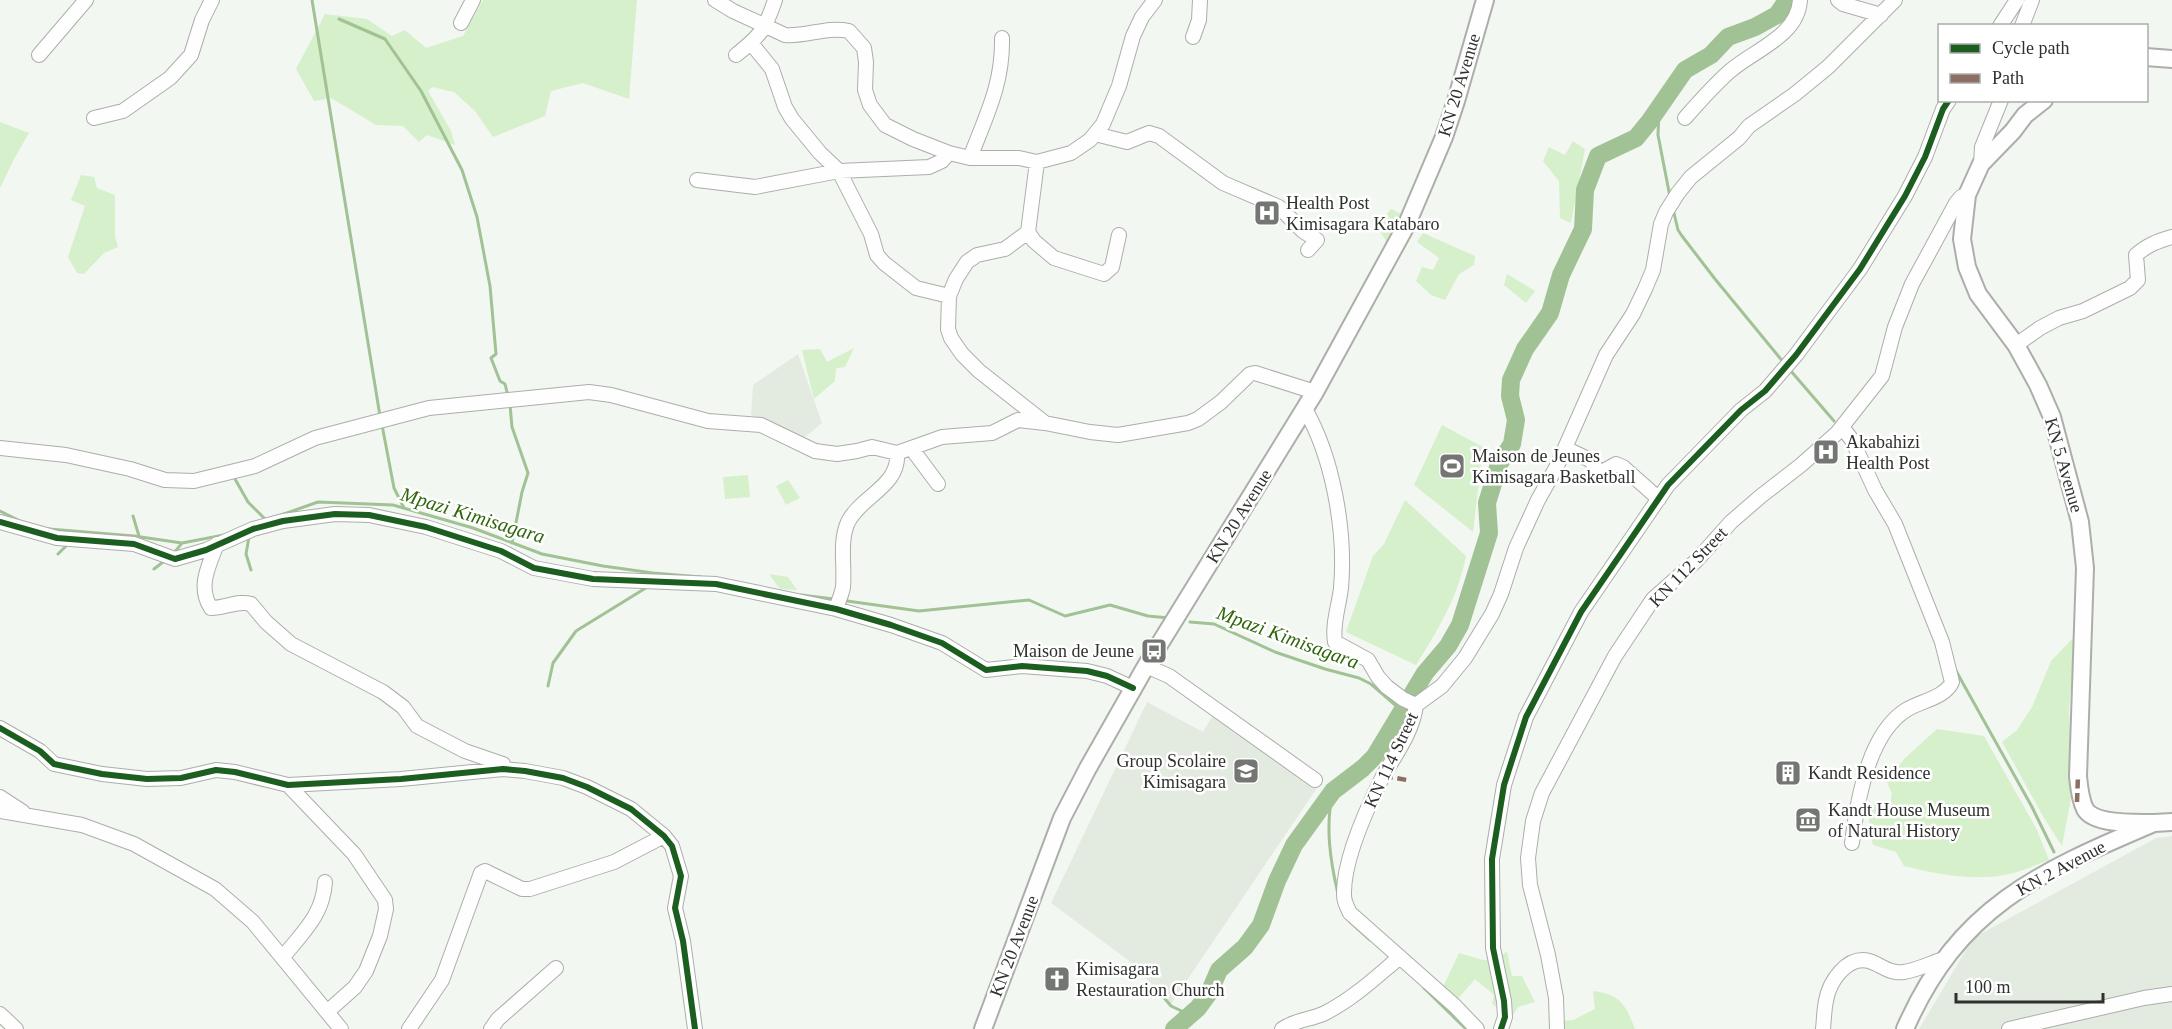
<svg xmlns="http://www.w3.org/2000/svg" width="2172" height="1029" viewBox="0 0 2172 1029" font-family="Georgia,serif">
<rect width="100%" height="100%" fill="#f3f7f2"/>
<path fill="#e3ebe1" d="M798 354 822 423 805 437 751 415 753 385Z
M1147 702 1203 732 1214 713 1317 788 1171 1004 1128 960 1051 903Z
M2172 836V1029H1919L1973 938 2156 838Z"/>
<path fill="#d5f0cb" d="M483 0H637L629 99 583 83 551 91 545 116 493 137 475 111 454 92 432 87 428 91 451 131 455 145 427 135 419 142 403 126 376 125 331 98 314 101 296 69 325 14 367 19 392 36 405 30 426 48 463 36Z
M0 122 29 133 14 159 0 188Z
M1573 141 1585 149 1571 223 1560 218 1559 181 1543 161 1549 147 1565 155Z
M81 175 94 177 97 188 115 195V236L118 247 104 253 84 274 77 273 68 257 85 206 71 200Z
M1391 209 1408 217 1381 255 1386 241 1377 226Z
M1423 233 1475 256 1474 265 1459 274 1445 300 1431 295 1416 281 1422 267 1433 270 1439 258 1417 242Z
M1507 274 1535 291 1526 303 1504 285Z
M854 348 845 367 836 368 835 381 814 399 802 350 820 349 827 362Z
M1442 425 1483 447 1473 532 1414 485Z
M748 475 750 497 725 499 723 477Z
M788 480 800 498 786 505 776 486Z
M1405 500 1466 556C1458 597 1438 630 1416 665L1346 632 1373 556 1384 544Z
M769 574 788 577 797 590 780 589Z
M2075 636 2069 709 2072 793 2062 846 2044 818 2002 742 2017 730 2032 707 2051 661Z
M1937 729 1984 736 2036 828 2049 860C2036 865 2023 871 2009 874 1977 882 1936 874 1904 866L1896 852 1873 845 1870 834 1868 805 1890 803 1892 794 1887 782 1904 759Z
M1507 951 1512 976H1522L1535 1002 1518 1007 1512 1017 1492 1004 1494 995 1475 979 1456 1001 1443 987 1459 953C1479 958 1490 967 1507 951Z
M1593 991C1620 994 1626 1005 1635 1029H1564L1561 1021 1573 1020 1595 1009Z"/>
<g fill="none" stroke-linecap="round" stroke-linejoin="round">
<path stroke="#a1c294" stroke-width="3" d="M312 0 380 416
M339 19 385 39 421 91 462 170 477 217 490 286 496 354 491 358 500 381 505 384 508 396
M1659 108 1658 135 1670 197
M1673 209 1678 230 1682 236 1715 279 1784 363
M1790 370 1834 421
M510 405 512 427 528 473 522 492 512 543
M382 425 394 488 404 508
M235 479 248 502 266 520
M0 511 20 521
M281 515 318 502 393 505 473 528 542 554 603 566 653 573 701 577
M133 516 139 536
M49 529 134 536 182 543 224 535
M249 537 246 554 251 570
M174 553 182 543
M58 554 69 543
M154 569 167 559
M801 595 834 599
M847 601 919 611 1029 600 1065 616 1110 605 1148 616 1169 618
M1190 622 1214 624 1275 652 1325 669 1359 678 1371 684 1401 710
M1955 669 2032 807 2054 852
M548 686 553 663 576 631 649 586
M1333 791C1325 826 1330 860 1338 894
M1350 922 1370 940
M1424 988 1466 1029
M1159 992 1171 1006 1190 1015
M1176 1027V1029"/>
<path stroke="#a1c294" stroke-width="18" d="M1174 1029 1198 1008 1209 993 1219 970 1245 947 1261 925 1277 881 1294 845 1333 791 1363 768 1375 756 1425 673 1448 646 1460 625 1489 533 1487 503 1499 464 1512 444 1516 420 1510 396 1511 380 1525 349 1550 313 1561 275 1583 229 1585 190 1598 156 1636 138 1649 122 1685 70 1711 55 1728 37 1755 27 1777 15 1787 0"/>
<defs>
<path id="minor" d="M715 0 733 11 785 35C807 37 826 26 849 31L864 48 866 62 865 90 870 105 885 125 913 139 949 153 970 158H1019L1037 162 1071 153 1090 140 1103 124 1119 86 1133 36 1142 17 1155 0
M1838 0 1843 4 1881 15
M461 23 473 0
M2000 26 2017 0
M2022 26 2032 0
M1193 37 1199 20 1200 0
M751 43 772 69 785 107 792 119 820 153 839 171 871 234 877 255 884 263 916 288 949 296
M39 55 86 0
M736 55C761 35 765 30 775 0
M94 118 123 111 170 78 191 55 202 20 212 0
M1685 118C1699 102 1714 85 1730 71 1754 50 1798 36 1800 0
M1095 134 1127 142 1149 133 1159 136 1223 183 1279 207 1303 231 1317 240 1308 250
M970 158C986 116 1003 84 1002 38
M1037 162 1028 232 1005 249 977 255 967 262 956 279 949 296 948 329 951 338 962 354 979 371 1045 423 1090 432 1118 435 1188 423 1198 419 1221 402 1250 374 1255 373 1315 392
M1981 164 1982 147 2001 100
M697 180 755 187 839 171 929 167 942 161 949 153
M1028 232 1034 241 1054 258 1104 274 1112 267 1119 235
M2016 345 2040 328 2059 318 2083 311 2130 288 2138 280 2136 255C2147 245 2158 241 2172 237
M1305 409C1333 458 1346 531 1341 588 1339 606 1332 624 1335 642L1368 660 1378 677 1387 687 1403 699 1416 705
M1842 427 1852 440 1875 490 1895 524 1942 642 1952 682C1945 698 1920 701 1906 710 1868 734 1857 802 1852 843
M0 448 66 455 130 469 165 480 194 481 255 466 315 438 429 408 589 392 611 395 708 421 761 425 815 451 837 454 857 451 872 447 897 453 942 437 992 433 1018 420 1045 423
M1565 448 1590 460 1600 473 1616 464 1623 467 1659 499
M912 449 938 484
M0 522 57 538 134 544 175 559 206 550 253 529 283 521 335 514 369 515 426 527 501 551 534 568 593 579 716 584 836 609 891 625 942 643 986 670 1022 666 1087 671 1107 676 1133 688
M217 544C209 565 197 587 211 608 226 608 238 600 251 604L266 622 291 644 383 692 403 707 417 726 465 751 503 764V769
M836 609C838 602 842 594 843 587 845 566 839 542 848 522 861 496 900 486 897 453
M1146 666 1169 676 1315 780
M1416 705 1442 686 1465 658 1492 614 1501 594 1516 548 1538 500 1557 466 1606 355 1633 314 1645 289 1653 270 1661 224 1666 212 1678 193 1691 177 1739 138 1749 126 1795 94 1828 67 1895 0
M1416 705C1413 731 1396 754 1383 776 1367 808 1343 860 1344 895 1344 902 1347 907 1350 913L1455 1006 1477 1029
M0 728 40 751 54 764 102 774 147 779 181 778 216 770 235 772 288 785 401 779 503 769 525 771 563 778 587 787 631 809 664 836 672 846 681 876 675 908 683 941 695 1029
M288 785 354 854 385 900 386 909 380 936 366 971 355 987 327 1012
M0 797 23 812
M0 811 82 825 134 844 215 889 253 922 341 1029
M283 957C303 932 323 915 325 882
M0 1014 16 1029
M409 1029 442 980 481 873 485 871 522 889H530L614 862 664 836
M491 1029 498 1019 556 968
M1282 1029C1297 1019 1311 1020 1325 1013 1353 999 1376 977 1400 957
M1501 1029 1505 1017 1504 1001 1493 948 1492 859 1504 785 1526 717 1581 612 1668 485 1741 410 1765 391 1796 355 1860 269 1905 196 1925 157 1943 109 1949 100
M1557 1029 1556 998 1548 955 1530 885 1528 858 1533 821 1542 793 1615 656 1653 599 1696 561 1731 522 1761 496 1801 465 1837 433 1882 376 1895 327 1912 284 1956 203 1961 197 1967 195
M1823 1029C1824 1020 1824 1010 1826 1001 1829 982 1847 955 1869 961 1882 965 1889 974 1904 972 1917 970 1931 963 1944 959
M2009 1029 2144 998 2172 994"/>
<path id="major" d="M2146 57 2172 59
M2044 100 2025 115 2013 131 1981 164 1967 195 1962 239 1967 267 1978 294 2016 345 2038 385 2052 417 2080 522 2085 568 2078 776C2079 786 2080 799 2085 809 2094 825 2137 823 2154 823
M983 1029 1062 818 1088 768 1146 666 1315 392 1407 224 1444 137 1456 101 1485 0
M1905 1029C1958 907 2039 872 2154 823L2172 822"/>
</defs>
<use href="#minor" stroke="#acaeaa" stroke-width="16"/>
<use href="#major" stroke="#acaeaa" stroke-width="20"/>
<use href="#minor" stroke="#fdfefd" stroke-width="14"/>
<use href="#major" stroke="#fdfefd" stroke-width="16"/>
<path stroke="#8d6e63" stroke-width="4.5" stroke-dasharray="9 4.5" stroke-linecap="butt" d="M1384 776 1407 780
M2077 802 2078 776"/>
<defs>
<path id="cycleway" d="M0 522 57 538 134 544 175 559 206 550 253 529 283 521 335 514 369 515 426 527 501 551 534 568 593 579 716 584 836 609 891 625 942 643 986 670 1022 666 1087 671 1107 676 1133 688
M0 728 40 751 54 764 102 774 147 779 181 778 216 770 235 772 288 785 401 779 503 769 525 771 563 778 587 787 631 809 664 836 672 846 681 876 675 908 683 941 695 1029
M1501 1029 1505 1017 1504 1001 1493 948 1492 859 1504 785 1526 717 1581 612 1668 485 1741 410 1765 391 1796 355 1860 269 1905 196 1925 157 1943 109 1949 100"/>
</defs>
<use href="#cycleway" stroke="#fff" stroke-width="10"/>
<use href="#cycleway" stroke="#1b5e20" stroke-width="6"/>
</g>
<defs>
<symbol id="hospital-square" viewBox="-11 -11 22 22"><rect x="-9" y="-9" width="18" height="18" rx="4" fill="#747673" stroke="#fff"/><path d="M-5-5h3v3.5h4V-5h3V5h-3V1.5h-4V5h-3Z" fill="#fff"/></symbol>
<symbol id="stadium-square" viewBox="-11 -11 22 22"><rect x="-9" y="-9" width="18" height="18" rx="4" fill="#747673" stroke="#fff"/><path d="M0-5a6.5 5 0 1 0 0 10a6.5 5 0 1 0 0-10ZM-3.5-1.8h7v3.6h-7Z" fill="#fff"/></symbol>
<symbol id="bus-square" viewBox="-11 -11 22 22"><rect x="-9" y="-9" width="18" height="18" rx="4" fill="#747673" stroke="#fff"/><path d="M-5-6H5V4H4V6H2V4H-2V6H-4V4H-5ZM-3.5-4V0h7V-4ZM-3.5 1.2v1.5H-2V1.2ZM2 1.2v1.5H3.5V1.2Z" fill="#fff"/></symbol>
<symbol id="school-square" viewBox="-11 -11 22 22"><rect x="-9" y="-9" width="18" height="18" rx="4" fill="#747673" stroke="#fff"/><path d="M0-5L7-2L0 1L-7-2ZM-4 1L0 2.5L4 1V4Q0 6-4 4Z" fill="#fff"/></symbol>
<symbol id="building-square" viewBox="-11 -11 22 22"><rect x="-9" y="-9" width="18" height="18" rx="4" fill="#747673" stroke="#fff"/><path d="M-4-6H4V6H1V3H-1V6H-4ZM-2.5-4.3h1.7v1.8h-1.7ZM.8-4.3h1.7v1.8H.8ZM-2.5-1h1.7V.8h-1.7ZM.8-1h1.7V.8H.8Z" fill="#fff"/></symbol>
<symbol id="museum-square" viewBox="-11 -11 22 22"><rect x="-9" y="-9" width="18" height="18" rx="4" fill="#747673" stroke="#fff"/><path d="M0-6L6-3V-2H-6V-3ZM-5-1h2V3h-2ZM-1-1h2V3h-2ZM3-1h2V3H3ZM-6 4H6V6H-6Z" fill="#fff"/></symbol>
<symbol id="church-square" viewBox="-11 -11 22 22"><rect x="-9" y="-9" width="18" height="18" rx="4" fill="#747673" stroke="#fff"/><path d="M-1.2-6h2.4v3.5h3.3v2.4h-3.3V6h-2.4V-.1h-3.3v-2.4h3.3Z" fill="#fff"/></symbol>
</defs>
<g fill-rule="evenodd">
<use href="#hospital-square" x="1252" y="198" width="30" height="30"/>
<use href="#hospital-square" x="1811" y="437" width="30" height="30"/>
<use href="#stadium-square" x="1437" y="451" width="30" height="30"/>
<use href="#bus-square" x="1139" y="636" width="30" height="30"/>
<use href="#school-square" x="1231" y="756" width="30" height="30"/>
<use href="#building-square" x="1773" y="758" width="30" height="30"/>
<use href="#museum-square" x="1793" y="805" width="30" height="30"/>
<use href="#church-square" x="1042" y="964" width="30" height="30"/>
</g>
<g text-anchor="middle" stroke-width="5" stroke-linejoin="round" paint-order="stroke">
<g font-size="18" fill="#2f312e" stroke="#fff">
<text transform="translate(1459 85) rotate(-73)" y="6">KN 20 Avenue</text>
<text transform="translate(2064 465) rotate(74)" y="6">KN 5 Avenue</text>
<text transform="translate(1239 516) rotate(-58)" y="6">KN 20 Avenue</text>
<text transform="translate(1688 567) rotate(-46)" y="6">KN 112 Street</text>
<text transform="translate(1391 760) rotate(-65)" y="6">KN 114 Street</text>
<text transform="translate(2061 868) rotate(-28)" y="6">KN 2 Avenue</text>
<text transform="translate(1014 946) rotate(-69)" y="6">KN 20 Avenue</text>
</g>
<g font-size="18" fill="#2f312e" stroke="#fff" text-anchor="start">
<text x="1286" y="209">Health Post<tspan x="1286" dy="21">Kimisagara Katabaro</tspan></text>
<text x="1846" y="448">Akabahizi<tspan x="1846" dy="21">Health Post</tspan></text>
<text x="1472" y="462">Maison de Jeunes<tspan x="1472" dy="21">Kimisagara Basketball</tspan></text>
<text x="1134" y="657" text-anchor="end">Maison de Jeune</text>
<text x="1226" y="767" text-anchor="end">Group Scolaire<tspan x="1226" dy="21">Kimisagara</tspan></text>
<text x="1808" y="779">Kandt Residence</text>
<text x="1828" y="816">Kandt House Museum<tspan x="1828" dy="21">of Natural History</tspan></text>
<text x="1076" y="975">Kimisagara<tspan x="1076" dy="21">Restauration Church</tspan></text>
</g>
<g font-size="20" font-style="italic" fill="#2e6609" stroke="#fff">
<text transform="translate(473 515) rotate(17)" y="7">Mpazi Kimisagara</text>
<text transform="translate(1288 637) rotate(20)" y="7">Mpazi Kimisagara</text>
</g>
</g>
<rect x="1938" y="24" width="210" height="78" fill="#ffffff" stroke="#acadab" stroke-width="1.5"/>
<rect x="1950" y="44" width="30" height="9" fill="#1b5e20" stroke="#acadab" stroke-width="1.5"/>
<text x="1992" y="54" font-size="18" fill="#2f312e">Cycle path</text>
<rect x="1950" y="74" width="30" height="9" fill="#8d6e63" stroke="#acadab" stroke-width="1.5"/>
<text x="1992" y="84" font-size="18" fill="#2f312e">Path</text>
<path d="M1956 993v9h147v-9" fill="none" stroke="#2f312e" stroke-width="3"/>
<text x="1965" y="993" font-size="18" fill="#2f312e" stroke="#ffffff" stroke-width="4.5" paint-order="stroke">100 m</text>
</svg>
